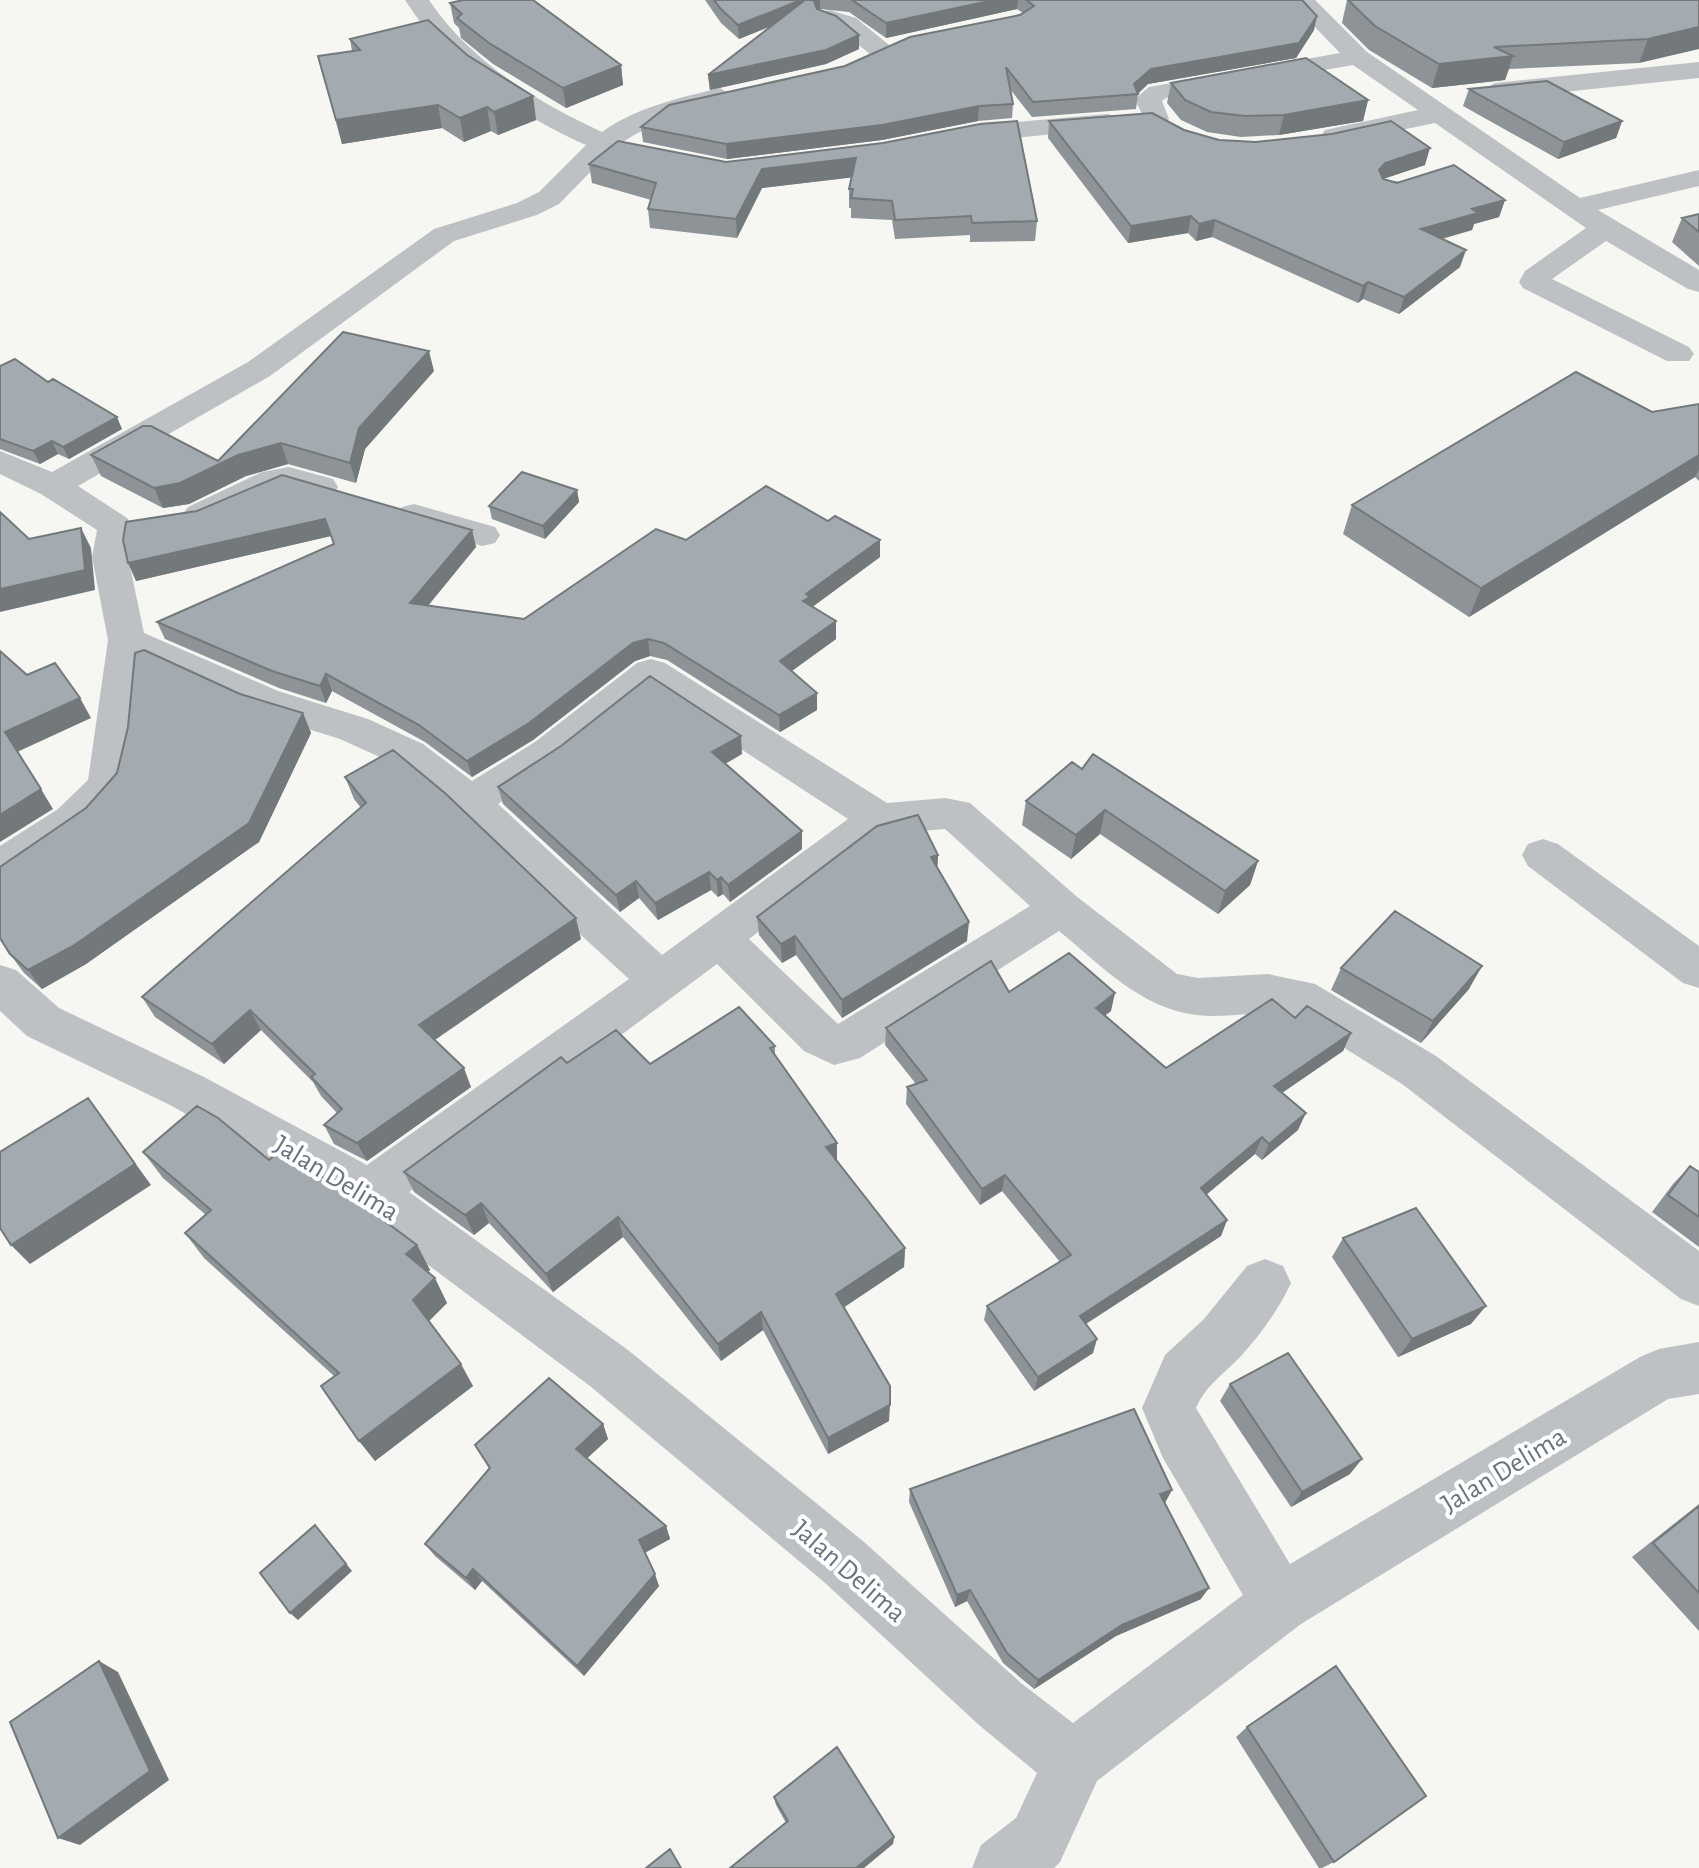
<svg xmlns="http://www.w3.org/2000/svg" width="1699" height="1868" viewBox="0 0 1699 1868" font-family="'Alegreya Sans',sans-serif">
<rect width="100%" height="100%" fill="#f6f6f3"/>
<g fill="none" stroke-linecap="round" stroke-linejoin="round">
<path fill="#bec1c4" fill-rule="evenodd" d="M405 0H429C469 60 536 102 602 132 637 107 679 98 720 88L733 96 729 102C692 111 656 120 623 142L638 146 642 152 638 158 628 160 608 154 559 204 537 215 454 241 270 376 78 486 127 518 133 526 128 557 144 633 278 691 368 719 423 744 472 781 535 742 637 663 651 659 665 663 887 803 945 798 970 803 1076 896 1177 974 1198 978 1268 974 1315 984 1436 1056 1699 1251V1306L1681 1299 1402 1084 1290 1014C1258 1010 1227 1019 1196 1015 1140 1008 1101 965 1059 931L860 1058 834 1065 804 1051 717 964 409 1192 628 1350 864 1542 1021 1683 1073 1723 1243 1595 1163 1458 1142 1408 1165 1355 1204 1319 1247 1266 1265 1259 1283 1266 1291 1283C1279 1309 1260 1335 1241 1356 1224 1374 1206 1385 1196 1408L1290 1564 1640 1357 1659 1349 1699 1342V1394L1668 1399 1301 1624 1097 1781 1060 1862 1054 1868H972L981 1845 1016 1818 1037 1773 979 1725 824 1582 590 1386 352 1208 170 1105 27 1036 0 1011V965L16 970 59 1008 204 1077 367 1165 629 979 524 883 455 813 395 764 340 739 250 711 143 662C137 713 142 783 102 820 87 834 67 843 50 854 32 866 20 882 0 889V846L58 809 88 780 108 640 92 557 97 530 41 494 0 474V451L52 472 248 362 434 229 517 203 539 192 586 145C513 112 449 68 405 0ZM652 691 848 819 662 955 498 804 563 762ZM945 829 1030 906 838 1024 749 939 887 834Z
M1289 0H1315L1367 52 1580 198 1699 170V186L1598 210 1699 270V292L1688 289 1606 241 1552 279 1689 347 1694 354 1689 361H1667L1523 288 1519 282 1525 271 1586 228 1435 123 1334 144 1325 142 1321 136 1325 130 1418 110 1353 65 1166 98 1162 101 1169 119 1165 125H1147L1135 99 1149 87 1340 53Z
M829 10 856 18 889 45 893 50 889 55H871L838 28 820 22 817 17 820 12Z
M1699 62V78L1495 99 1482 91 1495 83Z
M1107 114 1116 116 1120 122 1116 128 961 143 952 141 948 135 952 129 961 127Z
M289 467 333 479 338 487 333 495 321 498 282 490 200 526 188 523 182 515 188 507 262 472Z
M414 504 495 527 500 535 495 543 482 546 402 523 396 515 402 507Z
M1543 839 1558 844 1699 946V988L1683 983 1528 866 1522 855 1528 844Z"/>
</g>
<path fill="#8d9397" d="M705 0H1302L1314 30 1296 58 1148 84 1138 94 1136 109 1032 117 1010 89 1013 104 1012 118 978 121 882 140 727 159 643 142 641 127 1023 13 1017 9 886 38 849 12 820 9 819 10 859 49 826 64 710 90 708 75 771 26 739 39 721 23Z
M1347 0H1699L1639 63 1509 69 1505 80 1432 88 1369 50 1342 23Z
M450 3 621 65 623 85 566 108 493 64 461 38 459 28 454 23Z
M350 39 467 55 533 96 536 120 498 135 491 131 464 142 442 128 342 144 318 56 352 51Z
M1171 83 1368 100 1363 121 1279 135 1241 137 1207 132 1181 120 1167 103Z
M1469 89 1622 121 1616 138 1558 159 1463 106Z
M1049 121 1184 130 1219 140 1425 165 1383 179 1505 200 1499 217 1474 224 1472 230 1442 239 1460 267 1399 314 1363 299 1358 303 1212 237 1196 241 1188 233 1128 243 1048 138Z
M883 143 1037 221 1035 241 970 242V235L895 239 892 220 851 218V208H849V189L852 177 762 188 737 238 650 228 648 209 651 200 592 183 589 164 726 162Z
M1699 214V266L1672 242 1682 218Z
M0 366 48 382 122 429 69 459 58 454 40 464 0 449Z
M434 371 365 449 356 483 288 464 246 476 189 504 163 508 101 476 91 455 218 461Z
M1699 404V481L1695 477 1469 617 1343 534 1352 505 1652 412Z
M577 490 579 502 545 539 492 519 489 506Z
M472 530 476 547 428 606 524 619 686 540 880 557 812 607 836 621V639L791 671 817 693V710L780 732 667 660 650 656 635 661 533 740 472 777 425 742 332 691 326 703 279 688 165 639 157 622 334 544 331 536 136 581 123 540Z
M240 694 303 713 311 733 259 842 86 964 42 989 24 973 10 954 86 808Z
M742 754 725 764 802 849 730 902 723 894 718 897 711 890 658 920 639 898 620 912 503 804 498 787Z
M1082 769 1258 861 1250 885 1218 914 1100 834 1071 859 1022 825 1026 801Z
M345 777 581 939 435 1040 471 1087 367 1161 334 1144 324 1125 337 1113 321 1096 313 1082 261 1030 224 1064 155 1017 142 997 361 808 354 799Z
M938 855 937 869 967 941 842 1018 796 955 782 963 759 935 757 917Z
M1341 968 1469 989 1421 1043 1331 990Z
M1009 992 1111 1011 1105 1015 1166 1068 1295 1018 1351 1033 1343 1051 1282 1093 1298 1130 1262 1160 1255 1154 1206 1195 1227 1220 1221 1236 1086 1324 1093 1353 1034 1391 984 1320 987 1306 1060 1262 1002 1191 980 1205 906 1104 907 1087 916 1084 885 1045 886 1028Z
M775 1046V1055L837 1162 905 1248 904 1267 844 1307 889 1421 828 1454 763 1330 721 1361 623 1237 553 1292 489 1223 474 1235 414 1192 404 1172 567 1063 650 1064Z
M143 1152 269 1160 417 1245 430 1270 427 1272 447 1303 429 1321 473 1386 375 1461 334 1376 204 1258 185 1233 206 1215 163 1178Z
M1690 1166 1699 1172V1247L1652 1212 1673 1184Z
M1343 1238 1471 1324 1398 1357 1332 1257Z
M1230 1384 1350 1474 1291 1507 1220 1401Z
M603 1424 608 1439 587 1458 666 1526 670 1539 645 1553 659 1586 584 1676 482 1581 475 1590 435 1556 425 1544 489 1468 475 1445Z
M910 1489 1165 1503 1201 1599 1116 1636 1034 1689 1003 1663 967 1601 955 1607 909 1502Z
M1699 1504V1631L1632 1557Z
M1247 1727 1334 1862 1322 1868H1319L1236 1737Z
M774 1797 894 1837 893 1844 786 1823 776 1805Z"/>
<path fill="#73787b" d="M801 0H809V11L739 39 738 25Z
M815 0H820V9L814 15Z
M994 0H1018L1017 9 886 38V23Z
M1317 16 1314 30 1296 58 1148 84 1136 95 1134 84 1151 69Z
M1699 27V49L1639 63 1648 39Z
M859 35V49L826 64 710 90 708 75Z
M1513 56 1505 80 1432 88 1439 64Z
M621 65 623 85 566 108 563 88Z
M533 96 536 120 498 135 494 112Z
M1368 100 1363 121 1279 135 1284 115Z
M438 105 442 128 342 144 336 120Z
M979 106 978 121 882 140 727 159 726 144Z
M487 107 491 131 464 142 460 118Z
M1622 121 1616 138 1558 159 1564 142Z
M1430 148 1425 165 1380 180 1379 170 1385 163Z
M856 158V177L762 188 737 238 736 219 762 169Z
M1505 200 1499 217 1474 224 1472 230 1416 246 1421 229 1472 209Z
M1191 216 1188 233 1128 243 1131 226Z
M1215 220 1212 237 1196 241 1199 224Z
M1466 250 1460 267 1399 314 1404 297Z
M1368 282 1363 299 1358 303 1363 286Z
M429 351 434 371 365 449 356 483 350 463 359 428Z
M117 417 122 429 69 459 63 447Z
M52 441 58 454 40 464 33 451Z
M281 443 288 464 246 476 189 504 163 508 154 488 238 455Z
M1699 455V469L1695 477 1469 617 1481 588Z
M577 490 579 502 545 539 543 526Z
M325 519 331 536 136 581 128 563Z
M81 528 91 548 95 590 0 612V589Z
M472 530 476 547 415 621 410 603Z
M880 540V557L811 608 803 601 806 594Z
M836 621V639L781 679 780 661Z
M648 639 650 656 635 661 533 740 472 777 467 761 633 643Z
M326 674 332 691 326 703 320 686Z
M817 693V710L780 732 779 715Z
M80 698 91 718 17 752 5 732Z
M303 713 311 733 259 842 86 964 42 989 28 970Z
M741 736 742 754 714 770 712 752Z
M41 789 53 809 0 842V815Z
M1105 810 1100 834 1071 859 1076 835Z
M802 831V849L730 902 728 885Z
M938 855 937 874 931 857Z
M1258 861 1250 885 1218 914 1225 891Z
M709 872 711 890 658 920 655 903Z
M721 877 723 894 718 897 717 880Z
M636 881 639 898 620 912 616 895Z
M576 918 581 939 427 1045 419 1025Z
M969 922 967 941 842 1018V1000Z
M795 936 796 955 782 963 781 944Z
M1482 966 1469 989 1421 1043 1433 1021Z
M1115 993 1111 1011 1093 1025 1096 1008Z
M250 1010 261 1030 224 1064 212 1044Z
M1351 1033 1343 1051 1267 1103 1274 1086Z
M464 1068 471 1087 367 1161 357 1143Z
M88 1098 151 1185 30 1264 11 1245Z
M1306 1113 1298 1130 1262 1160 1269 1144Z
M1262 1137 1255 1154 1195 1204 1201 1188Z
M837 1143V1163L826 1147Z
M1005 1175 1002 1191 980 1205 982 1189Z
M481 1203 489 1223 474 1235 465 1215Z
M618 1217 623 1237 553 1292 546 1274Z
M1227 1220 1221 1236 1076 1330 1080 1316Z
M417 1245 430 1270 419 1278 406 1254Z
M905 1248 904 1267 837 1312 836 1294Z
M435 1278 447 1303 426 1324 413 1300Z
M1486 1306 1471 1324 1398 1357 1412 1339Z
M761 1312 763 1330 721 1361 718 1344Z
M1097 1339 1093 1353 1034 1391 1038 1377Z
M461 1364 473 1386 375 1461 359 1441Z
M890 1405 889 1421 828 1454V1438Z
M603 1424 608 1439 582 1463 576 1449Z
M1362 1459 1350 1474 1291 1507 1302 1492Z
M1172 1490 1165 1503 1160 1494Z
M315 1525 352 1571 298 1620 290 1613Z
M666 1526 670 1539 644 1553 639 1540Z
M473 1569 482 1581 475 1590 466 1578Z
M655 1574 659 1586 584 1676 577 1666Z
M1209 1588 1201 1599 1116 1636 1034 1689 1038 1680 1122 1625Z
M970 1590 967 1601 955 1607 957 1595Z
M99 1661 118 1672 169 1780 80 1845 58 1838Z
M894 1837 893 1844 864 1868H856Z"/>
<path fill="#a4abb0" stroke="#73787b" stroke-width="2" d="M463 0H533L621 65 563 88 489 43 457 18 462 14 450 3Z
M714 0H801L738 25 720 8Z
M805 0H815L814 1 817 9 836 16 859 35 826 50 708 75Z
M852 0H994L886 23Z
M1026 0H1302L1317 16 1299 43 1151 69 1134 84 1138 94 1033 102 1006 67 1013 104 979 106 882 125 726 144 641 127 669 105 845 66 910 37 1020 15 1034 6Z
M1348 0H1699V27L1648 39 1494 47 1513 56 1439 64 1375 26Z
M428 20 467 55 533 96 494 112 487 107 460 118 438 105 336 120 318 56 360 50 350 39Z
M1306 58 1368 100 1284 115 1245 116 1211 112 1185 100 1171 83Z
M1547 81 1622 121 1564 142 1469 89Z
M1152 113 1184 130 1219 140 1256 142 1332 134 1391 121 1430 148 1385 163 1379 170 1383 179 1397 183 1454 165 1505 200 1472 209 1478 213 1421 229 1466 250 1404 297 1368 282 1363 286 1215 220 1199 224 1191 216 1131 226 1049 121Z
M1017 121 1037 221 972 223 971 216 895 220 892 201 851 198 853 189H849L856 158 762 169 736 219 648 209 656 183 589 164 618 141 726 162 883 143 980 124Z
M1699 214V232L1682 218Z
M343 332 429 351 359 428 350 463 281 443 238 455 180 483 154 488 91 455 143 426H151L218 461Z
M15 359 48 382 53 379 117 417 63 447 52 441 33 451 0 439V366Z
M1576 372 1652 412 1699 404V455L1481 588 1352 505Z
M522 472 577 490 543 526 489 506Z
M282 475 472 530 410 603 524 619 656 529 686 540 766 486 828 521 835 516 880 540 806 594 810 597 803 601 836 621 780 661 817 693 779 715 664 643 648 639 633 643 529 723 467 761 419 725 326 674 320 686 272 671 157 622 334 544 325 519 128 563 123 540 126 522 197 511Z
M0 512 29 539 81 528 85 570 0 589Z
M144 650 240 694 303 713 249 823 73 946 28 970 10 954 0 938V867L86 808 117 773 128 727 135 653Z
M0 651 27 675 55 663 80 698 5 732 41 789 0 815Z
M650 676 741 736 712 752 802 831 728 885 721 877 717 880 709 872 655 903 636 881 616 895 498 787 561 746Z
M393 750 446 794 576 918 419 1025 464 1068 357 1143 324 1125 342 1109 311 1077 315 1074 250 1010 212 1044 142 997 366 803 345 777Z
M1093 754 1258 861 1225 891 1105 810 1076 835 1026 801 1072 762 1082 769Z
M918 815 938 855 931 857 969 922 842 1000 795 936 781 944 757 917 877 826Z
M1395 911 1482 966 1433 1021 1341 968Z
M1069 953 1115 993 1096 1008 1166 1068 1272 999 1295 1018 1307 1006 1351 1033 1274 1086 1306 1113 1269 1144 1262 1137 1201 1188 1227 1220 1080 1316 1097 1339 1038 1377 987 1306 1071 1255 1005 1175 982 1189 907 1087 927 1080 886 1028 991 961 1009 992Z
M739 1007 775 1046 770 1048 837 1143 826 1147 905 1248 836 1294 890 1386V1405L828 1438 761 1312 718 1344 618 1217 546 1274 481 1203 465 1215 404 1172 561 1057 567 1063 616 1030 650 1064Z
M88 1098 135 1164 11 1245 0 1228V1152Z
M197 1106 218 1118 269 1160 278 1152 336 1185 417 1245 406 1254 435 1278 413 1300 461 1364 359 1441 321 1386 339 1373 185 1233 211 1210 143 1152Z
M1690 1166 1699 1172V1217L1668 1195Z
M1416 1208 1486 1306 1412 1339 1343 1238Z
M1288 1353 1362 1459 1302 1492 1230 1384Z
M549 1378 603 1424 576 1449 666 1526 639 1540 655 1574 577 1666 473 1569 466 1578 425 1544 490 1468 475 1445Z
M1134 1409 1172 1490 1160 1494 1209 1588 1122 1625 1038 1680 1007 1653 970 1590 957 1595 910 1489Z
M1699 1506V1593L1653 1543Z
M315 1525 346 1564 290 1613 260 1573Z
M99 1661 150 1771 58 1838 10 1722Z
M1336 1666 1426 1796 1334 1862 1247 1727Z
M837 1747 894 1837 856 1868H730L788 1821 774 1797Z
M670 1849 681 1868H646Z"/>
<g text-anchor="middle" stroke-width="8" stroke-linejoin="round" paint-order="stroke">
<g font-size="28" fill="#697480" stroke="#fff">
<text transform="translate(337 1177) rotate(31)" y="10">Jalan Delima</text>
<text transform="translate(1503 1469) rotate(-31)" y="10">Jalan Delima</text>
<text transform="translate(850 1570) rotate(41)" y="10">Jalan Delima</text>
</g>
</g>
</svg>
